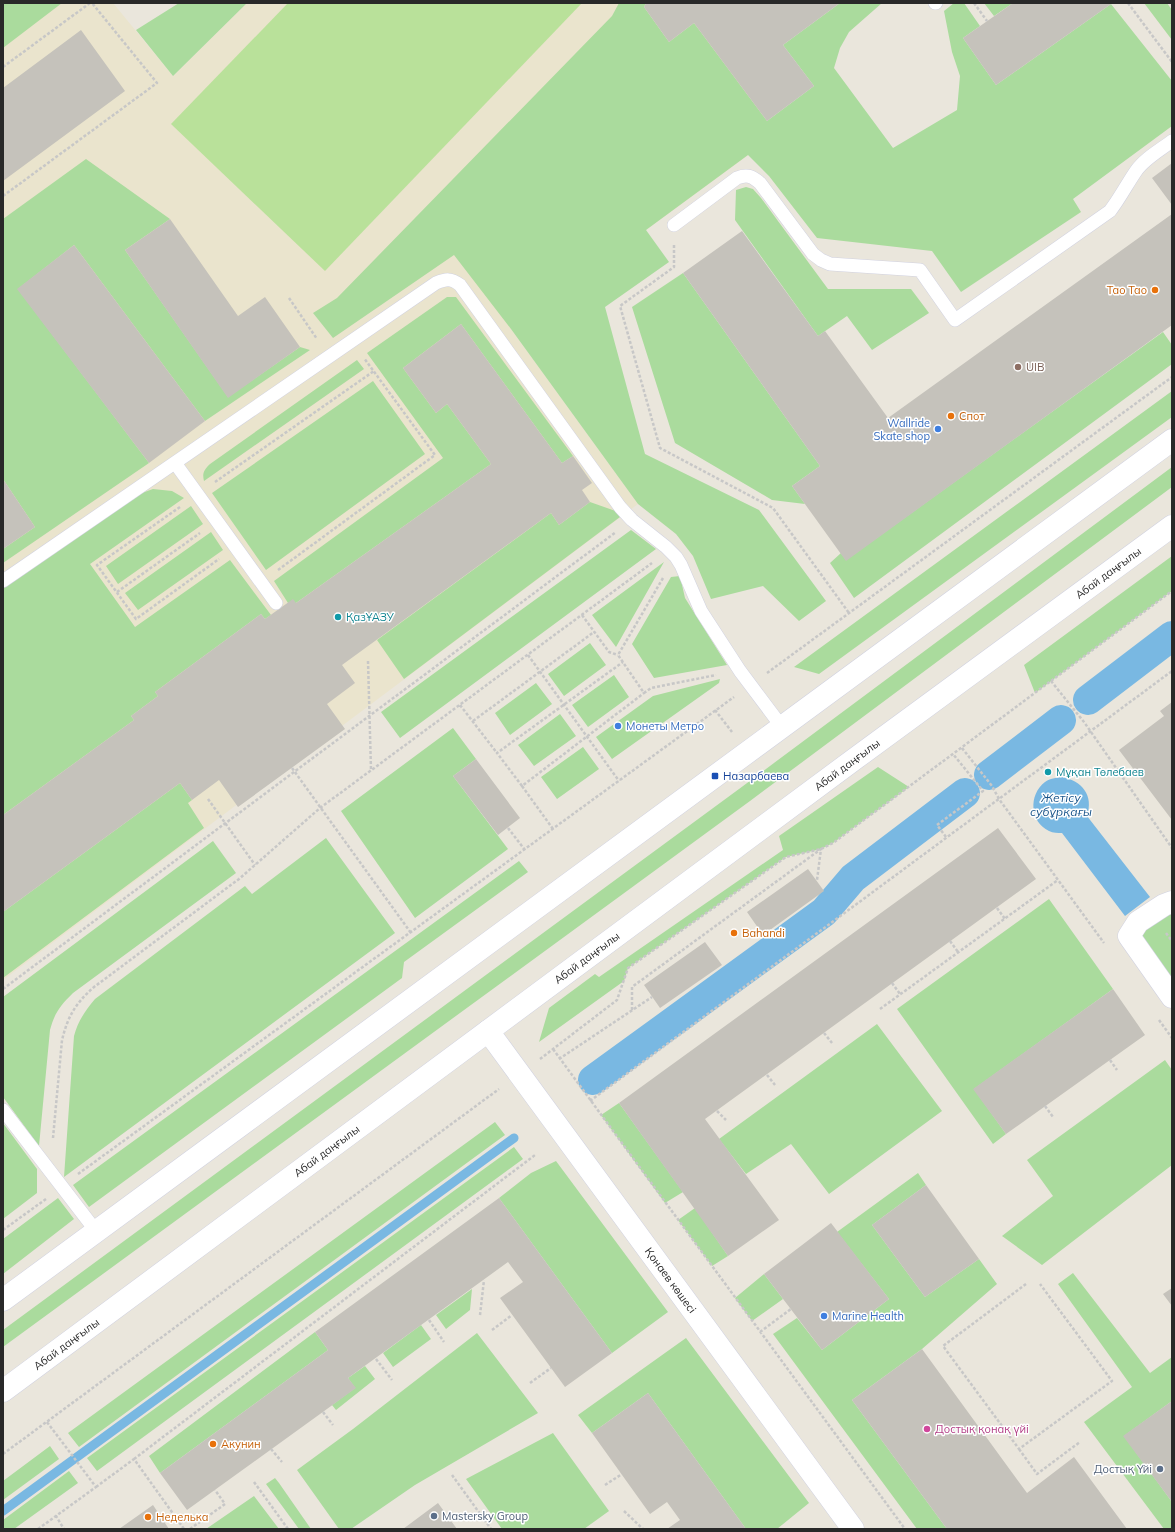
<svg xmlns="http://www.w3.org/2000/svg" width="1175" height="1532" viewBox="0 0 1175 1532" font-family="Mulish,sans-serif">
<rect width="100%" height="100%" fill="#eae6dc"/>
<path fill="#eae4cd" d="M3 3H113L173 76 247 3H646L644 7 669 42 694 23 777 134 511 329 638 504 3 980Z"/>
<path fill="#aadb9d" d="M3 3H62L3 48Z
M179 3H247L173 76 136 30Z
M619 3H646L644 7 669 42 694 23 767 121 814 86 783 45 840 3H882L849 32 840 48 834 68 893 148 957 110 960 76 952 52 944 11 954 3H964L980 26 963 38 996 85 1111 4 1172 81V126L1073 199 1081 212 961 292 932 251 817 238 769 176 748 155 646 230 669 262 605 307 645 454 759 510 826 601 799 621 763 586 711 599 693 556 676 534 638 504 511 329 454 255 333 338 313 313 337 298 612 16Z
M984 3H1013L994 16Z
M1144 3H1167L1172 10V40Z
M86 159 170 219 125 250 228 397 300 347 310 350 205 421 74 245 18 289 149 463 3 563V549L35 527 3 479V219Z
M746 187 753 189 761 198 828 289H911L929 313 872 350 847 316 818 336 735 220 736 190Z
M683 273 820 466 792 486 805 504 772 500 675 443 632 307Z
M447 297H456L573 456 562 463 461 324 403 368 436 413 447 404 491 464 296 603H288L274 581 443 458 367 353Z
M1163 332 1172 345V364L854 598 830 563 841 553 846 560Z
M357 360 364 369 204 481C202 473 204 470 210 464Z
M373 381 425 454 266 570 212 493Z
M1172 391V417L819 674 794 667Z
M1172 467V487L750 801 3 1347V1330L739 789Z
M153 489 172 491 184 498 90 564 135 627 230 560 271 615 265 619 261 614 155 692 158 696 131 716 134 720 3 815V588L128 498Z
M590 502 624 514 404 679 377 640 551 513 559 525Z
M191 506 203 524 118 584 106 566Z
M631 530 656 549 400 738 381 712Z
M211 532 223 550 138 610 125 593Z
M1172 556V591L1035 693 1024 665Z
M664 562 616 647 592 615Z
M680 576 685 598 727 665 654 678 632 644 671 577Z
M590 643 606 665 564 696 548 674Z
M614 675 629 697 588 727 572 705Z
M720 679 719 683 612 759 596 737 653 696Z
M536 683 552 704 510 735 495 713Z
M560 714 576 736 534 766 518 745Z
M453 728 476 759 453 776 508 849 415 918 341 811Z
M583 747 599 769 557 799 541 777Z
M878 767 909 787 833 843 821 849 786 857 628 968 624 981 539 1042 549 1008 595 974 599 977 783 850 779 836Z
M180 783 192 800 188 803 204 828 3 978V912Z
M326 838 395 933 64 1177 74 1036C78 1021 85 1011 95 999L245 886 252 894Z
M213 841 236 873 73 993C60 1006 55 1012 50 1030L39 1146 3 1097V997Z
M519 861 528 872 404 962 402 978 89 1207 73 1185Z
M1049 899 1113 989 974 1089 1006 1134 993 1144 897 1009Z
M1172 903V997L1129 936Z
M877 1024 942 1111 829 1194 791 1144 746 1174 719 1139Z
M1165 1060 1172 1070V1165L1042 1265 1002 1236 1053 1196 1027 1160Z
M619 1103 683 1192 665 1203 601 1115Z
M495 1122 505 1135 79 1447 68 1433Z
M3 1123 37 1169V1193L3 1219Z
M514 1147 523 1159 97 1471 87 1458Z
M556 1161 668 1312 612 1353 499 1198 531 1173Z
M918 1173 926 1185 872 1225 925 1297 979 1259 997 1284 922 1349 852 1400 947 1529H917L773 1334 797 1318 822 1350 889 1299 837 1232Z
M58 1198 74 1219 3 1274V1239Z
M695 1208 728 1256 712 1266 678 1220Z
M1073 1273 1150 1373 1172 1357V1401L1124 1436 1172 1502V1529H1164L1084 1422 1132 1387 1058 1284Z
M764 1274 783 1299 752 1321 735 1298Z
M472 1289 470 1310 446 1329 436 1315Z
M421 1325 431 1339 393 1367 383 1353Z
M315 1332 328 1350 160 1473 149 1456Z
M477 1333 538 1413 415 1485 351 1529H339L297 1470 353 1429Z
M686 1338 809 1503 777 1529H746L648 1393 592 1433 578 1415Z
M365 1366 375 1379 336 1410 332 1405 355 1388 348 1378Z
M553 1433 609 1511 584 1529H502L466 1479Z
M50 1446 59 1459 3 1500V1481Z
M69 1471 78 1483 14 1529H3V1520Z
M275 1478 279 1483 311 1529H299L266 1484Z
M254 1496 279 1529H206Z"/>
<path fill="#b9e19a" d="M288 3H582L325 271 171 124Z"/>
<path fill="#79b8e2" d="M1062 777C1082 781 1094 795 1087 816L1150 897 1125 916 1062 833C1058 833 1053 833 1049 831 1030 822 1028 795 1045 782 1050 778 1056 778 1062 777Z"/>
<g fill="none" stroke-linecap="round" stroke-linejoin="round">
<path stroke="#79b8e2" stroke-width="9" d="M3 1511 514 1138"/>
<path stroke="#79b8e2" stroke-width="30" d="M1088 700 1172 636
M989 775 1061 720
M593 1080 824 912 853 878 965 793"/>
</g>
<path fill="#c5c2bb" d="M646 3H840L783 45 814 86 767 121 694 23 669 42 644 7Z
M1013 3H1110L1111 4 996 85 963 38Z
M81 30 125 91 3 181V88Z
M1172 163V205L1152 178Z
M1172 214V325L846 561 792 486 820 466 683 273 742 231 818 336 825 331 888 418Z
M170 219 238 316 265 297 300 347 228 398 125 250Z
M74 245 205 421 149 463 17 289Z
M461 324 562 463 573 456 592 483 582 490 590 502 559 525 551 513 342 665 355 683 327 704 345 729 238 807 219 780 192 800 180 783 3 912V815L134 720 131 716 158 696 155 692 261 614 265 619 293 599 296 603 491 464 447 404 436 413 403 368Z
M3 479 35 527 3 549Z
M1172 702V820L1119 750 1164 716 1160 711Z
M476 759 520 818 498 835 453 776Z
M998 828 1036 879 705 1119 779 1220 728 1256 619 1103Z
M808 869 824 891 763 935 747 912Z
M705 942 722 965 660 1008 644 985Z
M1113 989 1145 1035 1006 1134 973 1089Z
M926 1185 979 1259 925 1297 872 1225Z
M499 1198 612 1353 565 1387 500 1298 523 1282 508 1262 348 1378 356 1388 187 1510 160 1473 328 1350 315 1332Z
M831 1223 889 1299 822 1350 764 1274Z
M1172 1288V1306L1163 1294Z
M922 1349 1027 1493 1074 1457 1127 1529H947L852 1400Z
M648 1393 746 1529H667L680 1520 667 1502 650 1514 592 1433Z
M1172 1401V1502L1123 1436Z
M438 1503 457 1529H403Z
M153 1505 169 1529H119Z"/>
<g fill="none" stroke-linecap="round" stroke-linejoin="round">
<defs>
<path id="service" d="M935 3H936
M674 225 737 178C747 174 752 176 760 183L813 254 821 260 830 264 920 270 955 320 1110 211C1120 198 1127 184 1136 171 1144 159 1160 150 1172 141
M175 463 276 603
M3 581 436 283C446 279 451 278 460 285L620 507 632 520 666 547 676 557 681 565 701 611 740 671 782 727
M3 1110 96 1231"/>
<path id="minor" d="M1172 902 1164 905 1138 922 1129 936 1172 997"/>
<g id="tertiary">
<path id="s1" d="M488 1031 853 1529"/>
</g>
<g id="secondary">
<path d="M3 1300 1172 440"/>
<path id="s2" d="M3 1391 856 758 1172 526"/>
</g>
</defs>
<use href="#service" stroke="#d1d2e0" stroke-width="14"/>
<use href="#minor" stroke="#d1d2e0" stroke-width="23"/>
<use href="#tertiary" stroke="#d1d2e0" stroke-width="23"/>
<use href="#secondary" stroke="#d1d2e0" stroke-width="23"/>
<path stroke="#c7c7c7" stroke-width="2.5" stroke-dasharray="3 2" stroke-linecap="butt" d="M974 3 987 21
M1128 3 1172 62
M3 67 90 3
M3 196 157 83 92 3
M674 245V267L620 306 660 448 773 508 849 613
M289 298 317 339
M215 482 374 371
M180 507 97 565 136 619 219 559
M278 570 435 455 364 358
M663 578 618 655 644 693 651 688 716 675
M117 592 200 533
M582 615 609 652 618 655
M528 655 619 781
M368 661 371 770
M767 673 1172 377
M1051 681 1084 722 1172 848
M460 705 497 753
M715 710 732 732
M473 721 594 632
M962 748 992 786 999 799 1104 943
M292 768 411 933
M522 786 497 753 623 662
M208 799 255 865
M508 828 525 850
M553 829 522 786 644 693
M946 837 937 825 983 791 953 754
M997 908 1005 919
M1166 933 1172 941
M950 941 958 952
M892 983 900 994
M3 989 616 532
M880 1009 1058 880
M632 1010V987L821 849 817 880
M1159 1020 1172 1038
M824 1033 832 1043
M553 1049 905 1529
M540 1059 617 1000 628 968 786 857 821 849 833 843 1172 591
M559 1059 652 997
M1110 1060 1117 1070
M767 1075 775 1085
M590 1101 1172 671
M1045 1106 1053 1117
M717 1111 726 1120
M53 1138 62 1040C68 1016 75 1004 94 987L239 879 320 808 652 563
M78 1174 734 697
M3 1230 46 1199
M1026 1284 943 1346 1019 1449 1112 1381 1040 1284
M480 1315 484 1280
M429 1320 444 1342
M492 1330 512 1315
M760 1332 791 1309
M376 1359 392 1380
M530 1383 551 1368
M323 1412 333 1425
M47 1422 96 1487 56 1516 64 1529
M271 1449 282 1462
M1019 1449 1037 1474 1080 1442
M3 1454 499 1089
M134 1459 535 1155
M452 1475 491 1529
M254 1482 288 1529
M605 1485 622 1474
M96 1487 134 1459 184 1529
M624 1511 643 1529
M38 1529 56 1516
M190 1529 225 1504 215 1490"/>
<use href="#service" stroke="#fff" stroke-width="13"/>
<use href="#minor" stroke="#fff" stroke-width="22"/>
<use href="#tertiary" stroke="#fff" stroke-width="22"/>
<use href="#secondary" stroke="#fff" stroke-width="22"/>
</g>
<g fill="#e8710a" stroke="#fff" stroke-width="1.5">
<circle cx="1155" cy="290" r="4"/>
<circle cx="951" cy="416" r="4"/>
<circle cx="734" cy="933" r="4"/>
<circle cx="213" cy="1444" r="4"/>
<circle cx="148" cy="1517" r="4"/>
</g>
<circle fill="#8d6e63" stroke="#fff" stroke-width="1.5" cx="1018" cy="367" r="4"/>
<g fill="#3f7fe0" stroke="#fff" stroke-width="1.5">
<circle cx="938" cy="429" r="4"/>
<circle cx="618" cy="726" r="4"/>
<circle cx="824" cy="1316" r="4"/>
</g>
<g fill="#0f9aa8" stroke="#fff" stroke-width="1.5">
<circle cx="338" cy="617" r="4"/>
<circle cx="1048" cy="772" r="4"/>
</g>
<rect fill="#1a4fb4" stroke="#fff" stroke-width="1.5" x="711" y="772" width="8" height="8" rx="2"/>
<circle fill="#d1479c" stroke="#fff" stroke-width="1.5" cx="927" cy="1429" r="4"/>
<g fill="#5c6f8a" stroke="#fff" stroke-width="1.5">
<circle cx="1160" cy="1469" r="4"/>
<circle cx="434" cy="1516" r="4"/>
</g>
<g text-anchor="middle" stroke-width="3" stroke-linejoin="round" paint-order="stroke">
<g font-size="11" fill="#c56008" stroke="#fff" text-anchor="start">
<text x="1147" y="294" text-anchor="end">Tao Tao</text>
<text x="959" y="420">Спот</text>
<text x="742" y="937">Bahandi</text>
<text x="221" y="1448">Акунин</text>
<text x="156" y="1521">Неделька</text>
</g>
<g font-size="11" fill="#785e54" stroke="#fff" text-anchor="start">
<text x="1026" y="371">UIB</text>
</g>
<g font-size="11" fill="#366cbe" stroke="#fff" text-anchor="start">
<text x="930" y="427" text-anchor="end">Wallride<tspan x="930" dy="13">Skate shop</tspan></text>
<text x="626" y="730">Монеты Метро</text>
<text x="832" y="1320">Marine Health</text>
</g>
<g font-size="11" fill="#292929" stroke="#fff">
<text dy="4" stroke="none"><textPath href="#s2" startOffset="1375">Абай даңғылы</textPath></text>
<text dy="4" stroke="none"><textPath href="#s2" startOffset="1051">Абай даңғылы</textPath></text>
<text dy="4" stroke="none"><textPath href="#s2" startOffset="727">Абай даңғылы</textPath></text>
<text dy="4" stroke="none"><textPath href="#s2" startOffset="403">Абай даңғылы</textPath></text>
<text dy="4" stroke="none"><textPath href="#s1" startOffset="309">Қонаев көшесі</textPath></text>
<text dy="4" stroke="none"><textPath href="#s2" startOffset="79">Абай даңғылы</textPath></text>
</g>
<g font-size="11" fill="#0d838f" stroke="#fff" text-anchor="start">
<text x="346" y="621">ҚазҰАЗУ</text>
<text x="1056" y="776">Мұқан Төлебаев</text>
</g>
<g font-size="11" fill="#164399" stroke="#fff" text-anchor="start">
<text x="723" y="780">Назарбаева</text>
</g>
<g font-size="11" fill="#b23c85" stroke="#fff" text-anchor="start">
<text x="935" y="1433">Достық қонақ үйі</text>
</g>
<g font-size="11" fill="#4e5e75" stroke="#fff" text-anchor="end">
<text x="1152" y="1473">Достық Үйі</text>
<text x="442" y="1520" text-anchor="start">Mastersky Group</text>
</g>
<g font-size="12" font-style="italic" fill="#1a558b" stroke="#fff">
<text x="1061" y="802">Жетісу<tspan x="1061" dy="14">субұрқағы</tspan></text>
</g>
</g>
<rect width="1175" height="1532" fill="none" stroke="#292929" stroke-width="8"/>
</svg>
